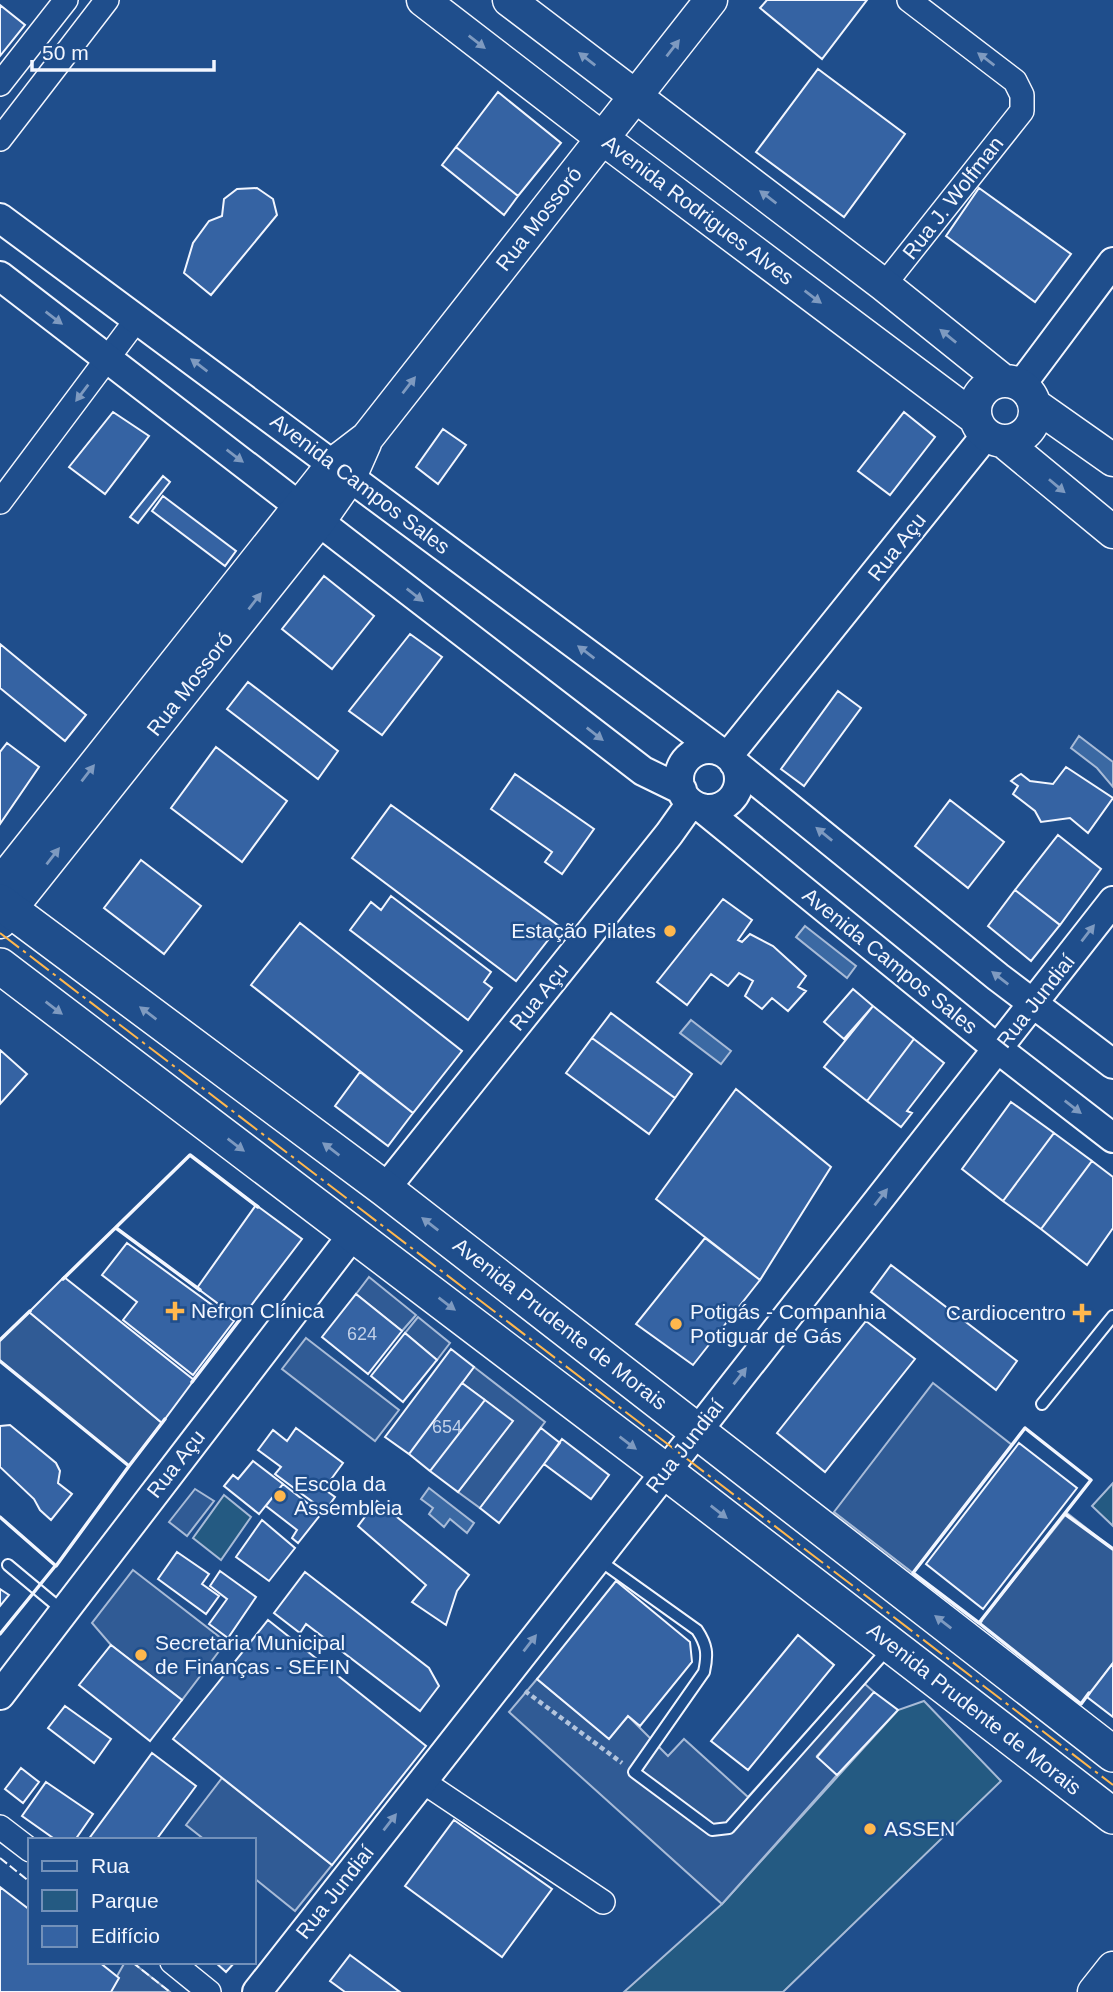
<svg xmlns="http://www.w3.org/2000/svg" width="1113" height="1992" viewBox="0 0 1113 1992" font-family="Arial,sans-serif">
<rect width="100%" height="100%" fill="#1f4e8c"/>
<path fill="#245a82" stroke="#a8bbd7" stroke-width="2" d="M1113 1483V1526L1092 1506Z
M224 1495 251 1517 221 1560 193 1538Z
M924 1701 1001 1781 783 1992H624L722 1904 898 1710Z"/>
<path fill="#305b95" stroke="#a8bbd7" stroke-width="2" d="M369 1277 416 1315 402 1331 356 1294Z
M29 1312 162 1423 129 1466 0 1361V1340Z
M418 1317 450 1343 437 1360 405 1333Z
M306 1338 399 1410 375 1441 282 1369Z
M474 1367 545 1422 480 1508 458 1492 512 1421 462 1383Z
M933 1383 1012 1445 913 1573 834 1512Z
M195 1489 214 1501 187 1536 169 1522Z
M1067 1513 1113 1549V1663L1081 1704 979 1623Z
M133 1570 226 1642 182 1700 111 1645 92 1623Z
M856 1676 874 1692 817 1756 837 1775 722 1904 509 1712 537 1679 609 1738 628 1716 668 1756 684 1739 748 1797Z
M222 1778 332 1865 295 1911 254 1878V1840H205L186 1825Z
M125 1962H132L170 1992H108Z"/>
<path fill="#3b69a3" stroke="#a8bbd7" stroke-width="2" d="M1079 736 1113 762V787L1097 768 1071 748Z
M805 926 856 966 847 978 796 937Z
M691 1020 731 1051 721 1064 680 1033Z
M429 1488 474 1523 467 1533 450 1519 444 1527 429 1514 433 1508 421 1499Z"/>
<path fill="#3563a3" stroke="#f2f6ff" stroke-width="2" d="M767 0H867L822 59 760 8Z
M0 5 25 25 0 56Z
M818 69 905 134 844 217 756 152Z
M498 92 561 143 518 196 456 147Z
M456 147 518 196 504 215 442 165Z
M257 188 273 199 277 215 211 295 184 273 193 243 209 221 222 216 224 199 237 189Z
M979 188 1071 254 1035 302 946 236Z
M113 412 149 436 105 494 69 467Z
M904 412 935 437 890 495 858 471Z
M443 429 466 445 438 484 416 467Z
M163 476 170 482 138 523 130 517Z
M163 496 236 551 225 566 152 511Z
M324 576 374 616 332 669 282 629Z
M410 634 442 657 382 735 349 711Z
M0 644 86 715 65 741 0 688Z
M248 682 338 751 318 779 227 709Z
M838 691 861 708 804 786 781 769Z
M7 743 39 767 0 824V752Z
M216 747 287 801 242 862 171 808Z
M1066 767 1113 798 1088 833 1070 818 1041 822 1035 811 1013 794 1018 786 1011 781 1016 777 1021 774 1030 781 1053 784Z
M515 774 594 829 562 874 545 862 552 852 491 809Z
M950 800 1004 842 968 888 915 846Z
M391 805 559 926 516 981 352 858Z
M1058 835 1101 869 1060 925 1015 890Z
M141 860 201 906 164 954 104 908Z
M1015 890 1060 925 1031 961 988 926Z
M391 896 491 972 484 982 492 988 468 1020 350 930 371 902 381 910Z
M723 899 752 920 738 940 742 942 750 934 773 946 806 976 798 987 806 991 788 1011 772 998 762 1009 745 996 753 981 739 973 728 986 711 974 687 1005 657 982Z
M300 923 462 1051 413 1113 251 985Z
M853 989 873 1006 844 1039 824 1022Z
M873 1006 914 1039 867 1101 824 1067Z
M611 1013 692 1074 675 1098 592 1038Z
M592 1038 675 1098 649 1134 566 1073Z
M914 1039 944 1063 907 1111 912 1113 901 1127 867 1101Z
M0 1050 27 1074 0 1104Z
M360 1072 413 1113 388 1146 335 1106Z
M736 1089 831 1167 760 1280 656 1199Z
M1011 1102 1054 1133 1003 1201 962 1169Z
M1054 1133 1092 1161 1041 1229 1003 1201Z
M1092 1161 1113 1177V1228L1087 1265 1041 1229Z
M256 1205 302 1239 240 1320 197 1288Z
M705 1238 760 1280 693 1365 636 1324Z
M127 1243 234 1321 193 1375 123 1320 137 1302 102 1275Z
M891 1265 1017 1361 996 1390 871 1292Z
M64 1277 194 1380 162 1423 29 1312Z
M356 1294 402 1331 368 1374 322 1337Z
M866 1321 915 1359 825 1472 777 1433Z
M405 1333 437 1360 403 1402 371 1376Z
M451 1349 474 1367 409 1454 385 1437Z
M462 1383 485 1400 430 1471 409 1454Z
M485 1400 513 1421 458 1492 430 1471Z
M10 1425 56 1463 60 1471 58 1483 72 1494 51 1520 40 1510 34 1499 0 1467V1426Z
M296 1428 343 1463 324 1489 335 1497 325 1511 275 1474 281 1467 258 1450 273 1430 287 1441Z
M541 1428 560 1443 499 1523 480 1508Z
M562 1439 609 1475 591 1499 544 1464Z
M1019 1443 1077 1488 983 1609 926 1564Z
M253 1461 283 1484 259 1514 224 1486 233 1475 238 1479Z
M283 1484 321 1514 298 1543 292 1538 297 1530 266 1506Z
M377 1501 469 1575 457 1591 446 1625 412 1602 426 1585 358 1526Z
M262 1520 295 1548 269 1581 236 1557Z
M177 1552 209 1574 202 1584 219 1596 206 1614 158 1579Z
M220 1571 256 1597 228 1638 209 1624 227 1599 210 1586Z
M305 1572 429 1668 439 1686 420 1711 306 1624 300 1633 274 1613Z
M616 1581 690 1642 692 1662 640 1726 628 1716 609 1739 537 1679Z
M0 1589 9 1595 0 1606Z
M268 1620 426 1746 332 1865 173 1739Z
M798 1635 834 1665 748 1770 711 1741Z
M111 1645 182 1700 150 1741 79 1685Z
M1113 1663V1717L1087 1697Z
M874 1692 898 1710 837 1775 817 1757Z
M65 1706 111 1739 94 1763 48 1728Z
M152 1753 196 1786 156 1840H88Z
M21 1768 39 1782 23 1803 5 1789Z
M46 1782 93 1814 75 1840H56L22 1816Z
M454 1820 552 1889 502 1957 405 1886Z
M0 1887 30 1910V1962H99L119 1978 111 1992H0Z
M350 1955 400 1992H345L330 1981Z
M215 1962H235L226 1972Z"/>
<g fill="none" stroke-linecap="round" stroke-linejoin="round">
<defs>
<path id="service" d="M1042 1404 1113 1316
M599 1560 697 1630C707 1645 708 1654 704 1672L634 1772 712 1830 729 1828 887 1650
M8 1565 62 1610"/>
<path id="minor" d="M0 84 66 0
M0 139 107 0
M884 285 1022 111V95L1015 81 909 0
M0 502 137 319
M422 1781 603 1902
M0 1827 30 1850
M172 1962 209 1992"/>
<path id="tertiary" d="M0 218 719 751
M0 276 643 771 682 790
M1021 385 1113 262
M679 779a30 30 0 1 1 60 0a30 30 0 1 1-60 0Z
M728 756 986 435
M734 763 998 977 1113 1064
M702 808 998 1049 1113 1138
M385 1189 669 834 691 803
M0 1695 354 1233
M257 1992C542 1628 829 1266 1113 901"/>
<path id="secondary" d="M423 0 602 138 975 418
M509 0 884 285 1001 379
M975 411a30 30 0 1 1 60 0a30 30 0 1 1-60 0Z
M1035 405 1113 460
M1004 442 1113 532
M0 884 333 464 367 438 711 0
M0 922 320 520 350 477 365 443
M1094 1992 1113 1968"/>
<path id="primary" d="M0 902 385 1189 1113 1754
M0 966 665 1471 1113 1816"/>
</defs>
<use href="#service" stroke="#f2f6ff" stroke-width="14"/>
<use href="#minor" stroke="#f2f6ff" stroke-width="26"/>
<use href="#tertiary" stroke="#f2f6ff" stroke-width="32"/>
<use href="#secondary" stroke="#f2f6ff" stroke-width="35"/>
<use href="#primary" stroke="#f2f6ff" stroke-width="38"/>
<path stroke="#b3c4dc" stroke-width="4.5" stroke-dasharray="5 3.5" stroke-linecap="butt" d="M525 1691 622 1763"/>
<use href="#service" stroke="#1f4e8c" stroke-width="10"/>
<use href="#minor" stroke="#1f4e8c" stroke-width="23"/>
<use href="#tertiary" stroke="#1f4e8c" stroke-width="28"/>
<use href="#secondary" stroke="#1f4e8c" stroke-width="32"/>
<use href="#primary" stroke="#1f4e8c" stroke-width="35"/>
<path stroke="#f2f6ff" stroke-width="2" stroke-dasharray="9 3.5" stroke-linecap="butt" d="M0 1858 30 1882
M132 1962 170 1992"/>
<path stroke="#f2f6ff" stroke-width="3.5" d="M116 1228 200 1290
M63 1279 190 1155 258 1207
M0 1340 30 1311
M0 1361 129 1466 56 1566 0 1517
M192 1382 241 1318
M1025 1428 1091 1480 979 1623 913 1573Z
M129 1466 165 1419
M1065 1514 1113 1549
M981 1621 979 1623 1081 1704 1089 1693
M0 1634 56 1565"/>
<path stroke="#ffb74d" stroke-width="2" stroke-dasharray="24 5 3.5 5" stroke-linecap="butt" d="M0 933 1113 1785"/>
</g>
<defs><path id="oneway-solid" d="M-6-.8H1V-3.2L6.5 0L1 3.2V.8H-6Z" transform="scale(1.75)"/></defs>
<g fill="#7e9ac0">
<use href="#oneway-solid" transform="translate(477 42) rotate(38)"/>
<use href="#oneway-solid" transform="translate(673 48) rotate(-52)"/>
<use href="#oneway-solid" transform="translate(587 59) rotate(-142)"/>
<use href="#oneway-solid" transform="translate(986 59) rotate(-143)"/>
<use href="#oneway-solid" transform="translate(768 197) rotate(-143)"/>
<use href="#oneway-solid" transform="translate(813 297) rotate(37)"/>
<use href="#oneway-solid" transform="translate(54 318) rotate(37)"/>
<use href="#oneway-solid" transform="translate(948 336) rotate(-141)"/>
<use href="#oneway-solid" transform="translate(199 365) rotate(-143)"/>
<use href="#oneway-solid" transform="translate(409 385) rotate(-52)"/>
<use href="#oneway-solid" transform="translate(82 393) rotate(127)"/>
<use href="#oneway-solid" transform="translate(235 456) rotate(37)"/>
<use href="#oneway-solid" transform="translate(1057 486) rotate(40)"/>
<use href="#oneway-solid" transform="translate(415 595) rotate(38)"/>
<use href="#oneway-solid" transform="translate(255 601) rotate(-52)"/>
<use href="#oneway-solid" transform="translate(586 652) rotate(-143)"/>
<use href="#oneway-solid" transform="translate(595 734) rotate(38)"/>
<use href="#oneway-solid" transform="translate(88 773) rotate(-52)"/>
<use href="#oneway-solid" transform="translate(824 834) rotate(-141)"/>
<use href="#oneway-solid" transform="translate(53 856) rotate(-52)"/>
<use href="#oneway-solid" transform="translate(1088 933) rotate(-52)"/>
<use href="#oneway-solid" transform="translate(1000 978) rotate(-142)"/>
<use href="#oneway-solid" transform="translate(54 1008) rotate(37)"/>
<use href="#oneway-solid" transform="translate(148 1013) rotate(-143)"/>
<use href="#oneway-solid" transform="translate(1073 1107) rotate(38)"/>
<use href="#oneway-solid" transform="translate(236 1145) rotate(37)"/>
<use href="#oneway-solid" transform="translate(331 1149) rotate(-143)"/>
<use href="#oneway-solid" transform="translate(881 1197) rotate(-52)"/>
<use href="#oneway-solid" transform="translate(430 1224) rotate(-142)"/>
<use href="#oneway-solid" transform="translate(447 1304) rotate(37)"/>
<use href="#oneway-solid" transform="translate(740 1376) rotate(-52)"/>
<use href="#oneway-solid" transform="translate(628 1443) rotate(37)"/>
<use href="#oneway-solid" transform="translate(719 1512) rotate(38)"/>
<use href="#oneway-solid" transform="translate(943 1622) rotate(-142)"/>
<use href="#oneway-solid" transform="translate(530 1643) rotate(-52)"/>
<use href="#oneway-solid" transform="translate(390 1822) rotate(-52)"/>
</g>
<g fill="#ffb74d" stroke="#1f4e8c" stroke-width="2.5">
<circle cx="670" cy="931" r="7"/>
<path d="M171.5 1300.5h7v7h7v7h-7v7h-7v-7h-7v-7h7z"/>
<path d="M1078.5 1302.5h7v7h7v7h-7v7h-7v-7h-7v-7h7z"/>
<circle cx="676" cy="1324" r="7"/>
<circle cx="280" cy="1496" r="7"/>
<circle cx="141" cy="1655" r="7"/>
<circle cx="870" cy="1829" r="7"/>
</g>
<g text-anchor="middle" stroke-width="5" stroke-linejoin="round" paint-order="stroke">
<g font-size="18" fill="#c3d1e8">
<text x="362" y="1340">624</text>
<text x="447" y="1433">654</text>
</g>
<g font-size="21" fill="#f2f6ff" stroke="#1f4e8c">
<text transform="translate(953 198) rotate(-52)" y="7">Rua J. Wolfman</text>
<text transform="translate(698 210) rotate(37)" y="7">Avenida Rodrigues Alves</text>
<text transform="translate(539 219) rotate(-52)" y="7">Rua Mossoró</text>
<text transform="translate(360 484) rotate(37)" y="7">Avenida Campos Sales</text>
<text transform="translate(897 547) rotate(-52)" y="7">Rua Açu</text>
<text transform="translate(190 684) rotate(-52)" y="7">Rua Mossoró</text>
<text transform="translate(890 961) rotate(39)" y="7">Avenida Campos Sales</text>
<text transform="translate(539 997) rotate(-51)" y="7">Rua Açu</text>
<text transform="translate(1036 1001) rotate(-52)" y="7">Rua Jundiaí</text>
<text transform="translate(560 1324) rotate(38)" y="7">Avenida Prudente de Morais</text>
<text transform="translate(685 1446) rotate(-52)" y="7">Rua Jundiaí</text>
<text transform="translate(176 1464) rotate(-52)" y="7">Rua Açu</text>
<text transform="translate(974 1709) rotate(38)" y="7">Avenida Prudente de Morais</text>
<text transform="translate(335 1892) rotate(-52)" y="7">Rua Jundiaí</text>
</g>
<g font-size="21" fill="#f2f6ff" stroke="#1f4e8c" text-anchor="start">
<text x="656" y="938" text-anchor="end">Estação Pilates</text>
<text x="191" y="1318">Nefron Clínica</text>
<text x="690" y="1319">Potigás - Companhia<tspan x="690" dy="24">Potiguar de Gás</tspan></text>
<text x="1066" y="1320" text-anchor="end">Cardiocentro</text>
<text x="294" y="1491">Escola da<tspan x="294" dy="24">Assembleia</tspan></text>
<text x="155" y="1650">Secretaria Municipal<tspan x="155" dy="24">de Finanças - SEFIN</tspan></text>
<text x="884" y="1836">ASSEN</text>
</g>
</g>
<rect x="28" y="1838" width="228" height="126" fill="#1f4e8c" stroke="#7391ba" stroke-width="2"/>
<rect x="42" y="1861" width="35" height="10" fill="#1f4e8c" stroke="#7391ba" stroke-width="2"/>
<text x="91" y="1873" font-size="21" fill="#f2f6ff">Rua</text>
<rect x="42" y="1890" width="35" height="21" fill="#245a82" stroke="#7391ba" stroke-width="2"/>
<text x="91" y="1908" font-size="21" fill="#f2f6ff">Parque</text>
<rect x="42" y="1926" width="35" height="21" fill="#3563a3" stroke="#7391ba" stroke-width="2"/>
<text x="91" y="1943" font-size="21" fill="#f2f6ff">Edifício</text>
<path d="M32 60v10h182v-10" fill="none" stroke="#f2f6ff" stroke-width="3.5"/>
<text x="42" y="60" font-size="21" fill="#f2f6ff" stroke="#1f4e8c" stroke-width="5" paint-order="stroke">50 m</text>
</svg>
